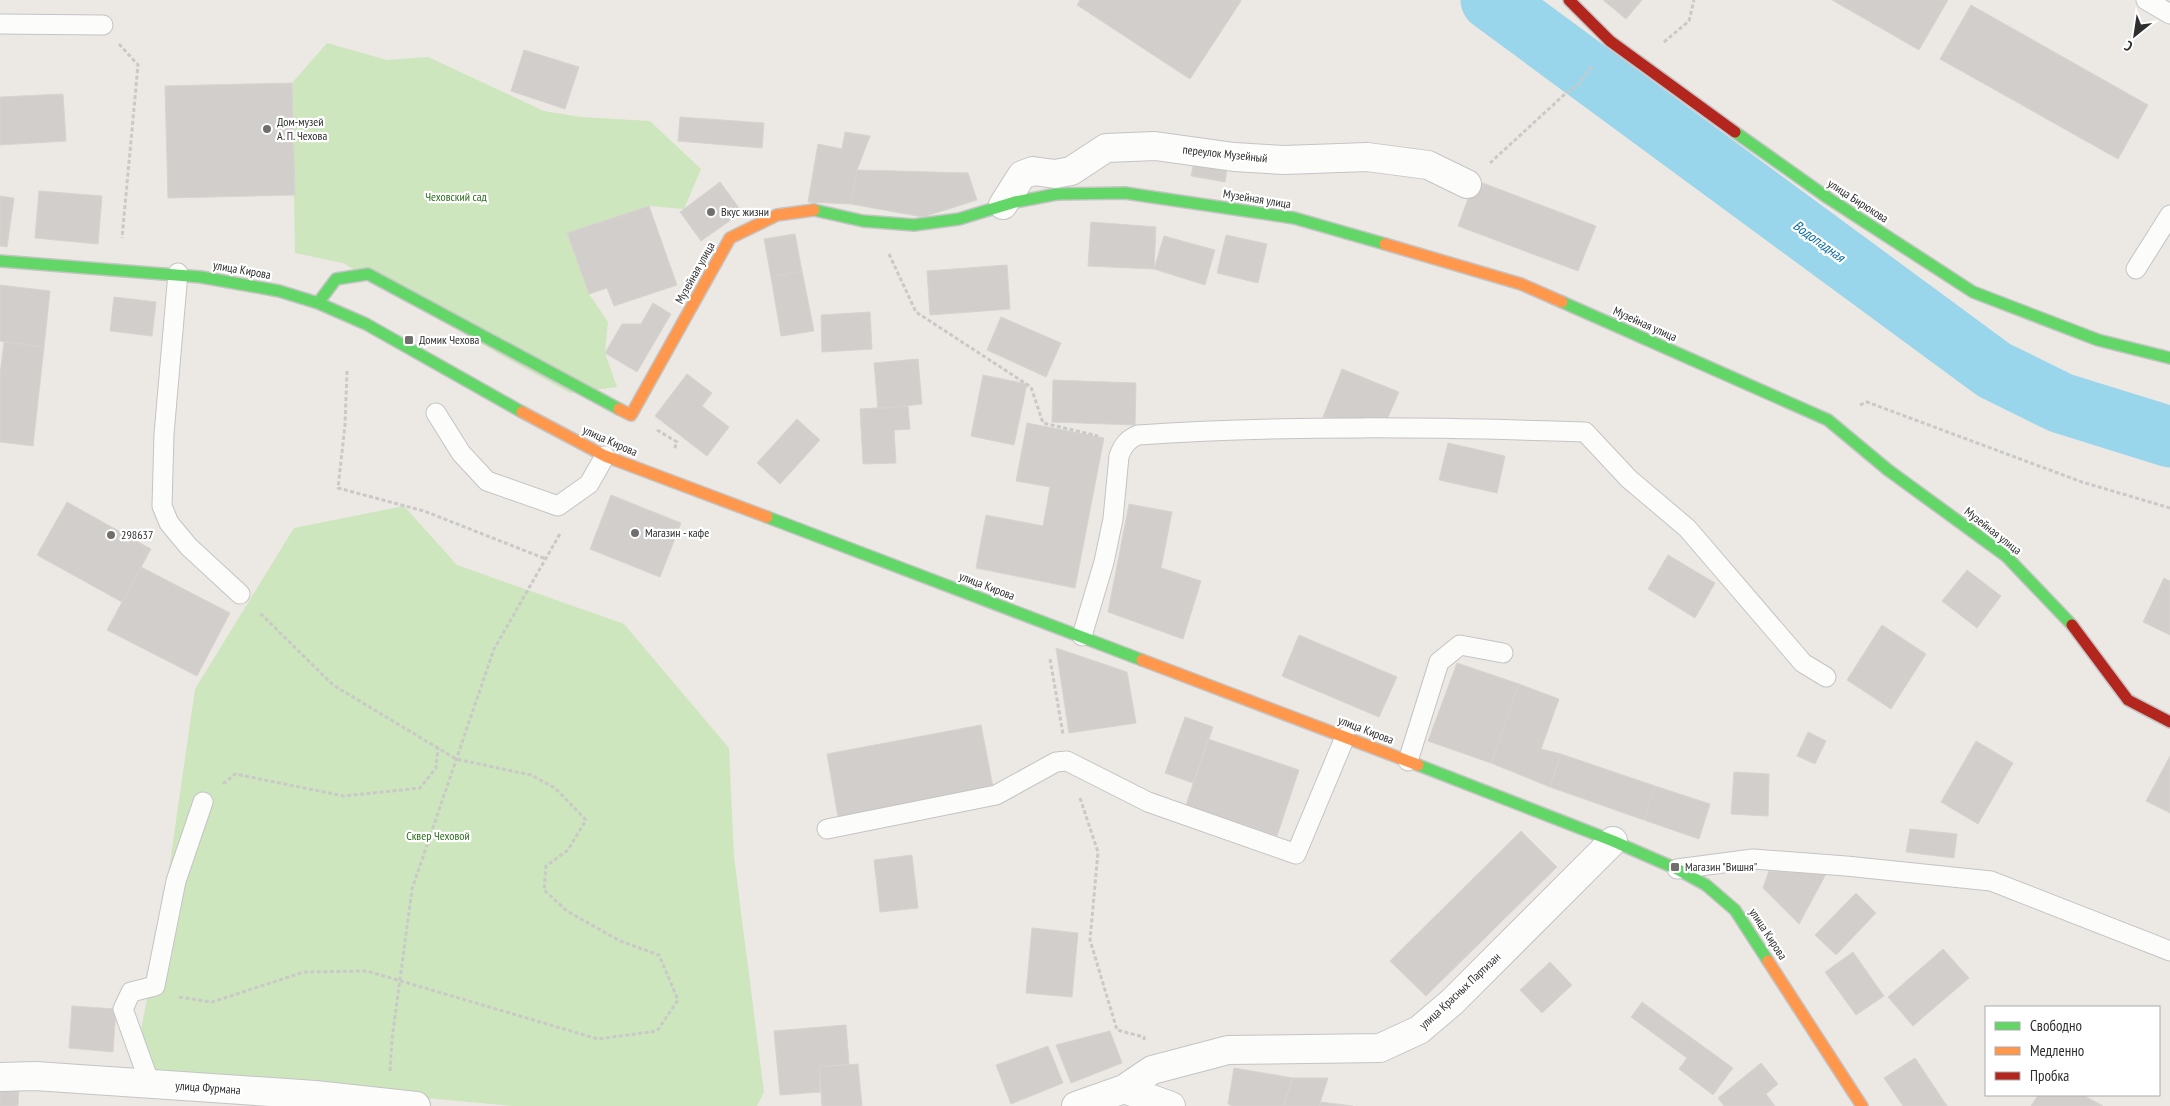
<svg xmlns="http://www.w3.org/2000/svg" width="2170" height="1106" viewBox="0 0 2170 1106" font-family="'PT Sans Narrow',sans-serif">
<rect width="100%" height="100%" fill="#ece8e4"/>
<path fill="#cee6be" d="M327 43 387 60 428 57 544 111 581 117 650 121 701 169 684 209 649 206 567 233 589 294 608 322 605 353 617 387 570 393 504 357 343 263 295 253 292 83Z
M404 506 457 565 624 624 729 748 734 857 764 1092 757 1106H512L133 1071 160 932 195 689 294 528Z"/>
<g fill="none" stroke-linecap="round" stroke-linejoin="round">
<path stroke="#99d6ec" stroke-width="61" d="M1491 0 1994 370 2061 403 2170 437"/>
</g>
<path fill="#d1cecb" stroke="#d7d4d0" d="M1080 0H1240L1241 1 1190 79 1077 5Z
M1603 0H1642L1626 19Z
M1832 0H1948L1919 50Z
M1971 5 2148 105 2118 159 1940 59Z
M524 50 579 67 565 109 511 91Z
M292 83 295 195 168 198 165 86Z
M63 94 66 141 0 145V97Z
M680 117 764 123 762 148 678 141Z
M845 132 870 136 857 170 851 204 808 202 818 144 842 149Z
M1195 156 1228 162 1225 182 1191 176Z
M857 170 968 173 977 200 923 217 851 204Z
M1475 180 1596 226 1578 271 1458 226Z
M720 182 742 212 701 241 680 212Z
M39 191 102 196 98 244 35 238Z
M0 196 14 198 7 247 0 246Z
M649 206 677 285 614 306 607 288 589 294 567 233Z
M1091 222 1156 227 1154 269 1088 266Z
M795 234 802 271 771 277 764 239Z
M1226 235 1267 244 1258 283 1217 273Z
M1164 236 1215 250 1205 285 1154 269Z
M1007 265 1010 309 930 315 927 271Z
M802 271 814 331 781 336 771 277Z
M0 285 50 291 44 347 0 341Z
M114 297 156 302 152 336 110 331Z
M653 303 671 314 637 372 605 353 622 324H641Z
M870 312 872 349 822 352 821 315Z
M1001 317 1061 343 1046 377 987 350Z
M4 342 44 347 33 446 0 442V374Z
M918 359 922 404 878 409 874 363Z
M1342 369 1399 392 1385 424 1323 417Z
M687 374 712 393 702 406 729 427 707 456 655 416Z
M983 375 1027 384 1014 445 971 436Z
M1053 380 1136 383 1135 425 1052 422Z
M908 406 910 429 894 430 896 463 863 464 860 409Z
M797 419 820 440 780 484 757 463Z
M1027 423 1104 438 1075 588 976 568 986 515 1043 526 1050 487 1016 481Z
M1448 443 1505 456 1497 493 1439 480Z
M611 495 681 523 660 577 590 549Z
M67 502 151 549 122 602 37 555Z
M1129 504 1172 512 1161 568 1201 581 1183 639 1108 612Z
M1668 555 1715 583 1695 618 1648 589Z
M141 567 230 613 197 676 107 630Z
M1967 570 2001 596 1977 628 1942 601Z
M2164 578 2170 581V635L2143 622Z
M1882 625 1926 654 1891 709 1847 680Z
M1299 635 1397 677 1379 717 1282 676Z
M1056 648 1127 672 1136 723 1069 733Z
M1457 663 1519 684 1491 763 1428 741Z
M1519 684 1559 699 1541 749 1561 754 1550 787 1491 763Z
M1185 717 1213 727 1193 783 1165 773Z
M981 725 993 787 838 817 827 754Z
M1808 732 1826 741 1815 764 1797 756Z
M1208 739 1299 770 1277 836 1186 805Z
M1976 741 2013 763 1978 824 1941 802Z
M1561 754 1655 786 1644 820 1550 787Z
M2170 756V813L2146 801Z
M1734 772 1769 774 1768 816 1731 814Z
M1655 786 1710 804 1699 839 1644 820Z
M1910 829 1957 834 1954 858 1906 852Z
M1521 831 1557 867 1426 996 1390 961Z
M912 855 918 908 880 912 874 860Z
M1769 871 1826 874 1799 924 1763 888Z
M1856 893 1876 913 1836 955 1815 935Z
M1032 928 1078 933 1072 997 1026 993Z
M1943 949 1969 978 1913 1026 1888 997Z
M1853 952 1884 996 1856 1015 1825 972Z
M1550 962 1572 985 1542 1013 1520 990Z
M1642 1002 1733 1068 1713 1095 1679 1069 1687 1058 1631 1017Z
M72 1006 116 1009 113 1052 69 1048Z
M846 1025 849 1064 819 1067 820 1092 780 1095 774 1031Z
M1110 1031 1122 1063 1071 1083 1056 1045Z
M1048 1046 1063 1083 1011 1104 996 1065Z
M1915 1058 1947 1106H1903L1884 1078Z
M1761 1063 1778 1084 1766 1094 1775 1106H1724L1718 1098Z
M858 1064 862 1106H822L819 1067Z
M1234 1068 1293 1078 1283 1106H1233L1228 1104Z
M1293 1078H1328L1319 1106H1283Z
M0 1089H19L18 1106H0Z
M2038 1095H2083L2103 1106H2031Z
M1321 1102 1353 1106H1319Z"/>
<g fill="none" stroke-linecap="round" stroke-linejoin="round">
<defs>
<path id="lane" d="M2146 0 2170 14
M0 24 103 25
M2136 269 2170 215
M178 273 164 434 162 506 169 523 189 547 240 594
M436 413 461 453 487 481 558 506 589 484 605 456
M1082 636 1104 562 1113 519 1119 456C1123 445 1128 439 1138 435 1287 425 1436 427 1585 432L1629 479 1687 528 1803 663 1826 677
M1408 761 1439 662 1460 645 1503 653
M827 829 996 795 1056 762 1067 761 1148 802 1296 854 1345 737
M1677 869 1753 859 1846 866 1991 881 2170 951
M150 1084 123 1009 131 992 155 986 176 881 203 802"/>
<path id="street" d="M1003 205 1022 175 1033 171 1055 174 1071 171 1106 148 1155 146 1234 157 1284 160 1367 157 1428 165 1467 184
M0 1077 35 1076 315 1095 416 1106
M1124 1089 1171 1106
M1076 1106 1124 1089 1152 1070 1228 1050 1380 1048 1419 1030 1452 1002 1613 841"/>
<path id="fast" d="M1735 132 1828 198 1973 292 2098 340 2170 358
M814 210 863 221 914 225 959 219 1015 202 1057 194 1125 193 1294 218 1385 244
M0 261 201 277 279 291 318 303 366 324 522 412
M1562 302 1828 420 1888 470 2006 556 2072 625
M318 303 336 279 368 274 619 409
M767 517 1142 660
M1418 765 1613 841 1677 869 1706 885 1735 910 1768 961"/>
<path id="slow" d="M1385 244 1521 284 1562 302
M619 409 631 415 730 238 777 215 814 210
M522 412 605 456 767 517
M1142 660 1418 765
M1768 961 1862 1106"/>
<path id="jam" d="M1569 0 1610 41 1735 132
M2072 625 2128 700 2170 722"/>
</defs>
<use href="#lane" stroke="#c5c4c5" stroke-width="21"/>
<use href="#street" stroke="#c5c4c5" stroke-width="30"/>
<use href="#fast" stroke="#c5c4c5" stroke-width="14"/>
<use href="#slow" stroke="#c5c4c5" stroke-width="14"/>
<use href="#jam" stroke="#c5c4c5" stroke-width="14"/>
<path stroke="#c9c9c8" stroke-width="3" stroke-dasharray="4 2.5" stroke-linecap="butt" d="M1664 42 1689 21 1694 0
M119 44 138 65 122 238
M1490 163 1565 94 1578 85 1592 66
M889 254 916 312 1031 387 1043 423 1098 436
M347 371 345 425 338 488 424 511 546 559
M1860 405 1867 402 2082 482 2170 508
M657 430 677 442 674 450
M1050 659 1063 734
M223 784 235 774 344 796 420 788 436 768 438 748
M1080 798 1098 852 1090 940 1117 1030 1144 1037V1040
M179 997 212 1002 304 972 367 971 598 1039 657 1031 678 1000 659 955 620 941 567 911 544 890 546 866 568 850 586 820 555 788 531 775 456 759 333 685 259 612
M390 1071 392 1039 412 889 494 649 561 532"/>
<use href="#lane" stroke="#fcfcfb" stroke-width="19"/>
<use href="#street" stroke="#fcfcfb" stroke-width="28"/>
<use href="#fast" stroke="#63d668" stroke-width="11"/>
<use href="#slow" stroke="#ff974d" stroke-width="11"/>
<use href="#jam" stroke="#b3261e" stroke-width="11"/>
</g>
<g fill="#706f6e" stroke="#fff" stroke-width="2">
<circle cx="267" cy="129" r="5"/>
<circle cx="711" cy="212" r="5"/>
<rect x="404" y="335" width="10" height="10" rx="2.5"/>
<circle cx="635" cy="533" r="5"/>
<circle cx="111" cy="535" r="5"/>
<rect x="1670" y="862" width="10" height="10" rx="2.5"/>
</g>
<g text-anchor="middle" stroke-width="4.5" stroke-linejoin="round" paint-order="stroke">
<g font-size="12" fill="#2e2e2e" stroke="#fff" text-anchor="start">
<text x="277" y="126">Дом-музей<tspan x="277" dy="14">А. П. Чехова</tspan></text>
<text x="721" y="216">Вкус жизни</text>
<text x="419" y="344">Домик Чехова</text>
<text x="645" y="537">Магазин - кафе</text>
<text x="121" y="539">298637</text>
<text x="1685" y="871">Магазин "Вишня"</text>
</g>
<g font-size="12" fill="#2e2e2e" stroke="#fff">
<text transform="translate(1225 154) rotate(6)" y="4">переулок Музейный</text>
<text transform="translate(1257 199) rotate(9)" y="4">Музейная улица</text>
<text transform="translate(1858 201) rotate(33)" y="4">улица Бирюкова</text>
<text transform="translate(242 270) rotate(10)" y="4">улица Кирова</text>
<text transform="translate(695 273) rotate(-61)" y="4">Музейная улица</text>
<text transform="translate(1645 324) rotate(24)" y="4">Музейная улица</text>
<text transform="translate(610 441) rotate(24)" y="4">улица Кирова</text>
<text transform="translate(1993 531) rotate(38)" y="4">Музейная улица</text>
<text transform="translate(987 586) rotate(21)" y="4">улица Кирова</text>
<text transform="translate(1366 730) rotate(21)" y="4">улица Кирова</text>
<text transform="translate(1768 934) rotate(57)" y="4">улица Кирова</text>
<text transform="translate(1460 991) rotate(-43)" y="4">улица Красных Партизан</text>
<text transform="translate(208 1088) rotate(4)" y="4">улица Фурмана</text>
</g>
<g font-size="12" fill="#2c6e1b" stroke="#fff">
<text x="456" y="201">Чеховский сад</text>
<text x="438" y="840">Сквер Чеховой</text>
</g>
<g font-size="14" font-style="italic" fill="#0d6fa3" stroke="#fff">
<text transform="translate(1819 241) rotate(36)" y="5">Водопадная</text>
</g>
</g>
<rect x="1985" y="1006" width="175" height="90" fill="#ffffff" stroke="#ababab"/>
<rect x="1995" y="1022" width="25" height="8" fill="#63d668" stroke="#ababab"/>
<text x="2030" y="1031" font-size="15" fill="#2e2e2e">Свободно</text>
<rect x="1995" y="1047" width="25" height="8" fill="#ff974d" stroke="#ababab"/>
<text x="2030" y="1056" font-size="15" fill="#2e2e2e">Медленно</text>
<rect x="1995" y="1072" width="25" height="8" fill="#b3261e" stroke="#ababab"/>
<text x="2030" y="1081" font-size="15" fill="#2e2e2e">Пробка</text>
<g transform="translate(2135 35) rotate(210)" stroke="#ffffff" stroke-width="4" paint-order="stroke">
<path d="M0-4L9 19L0 12L-9 19Z" fill="#2e2e2e"/>
<text y="-8" font-size="14" font-weight="bold" text-anchor="middle" fill="#2e2e2e">С</text>
</g>
</svg>
